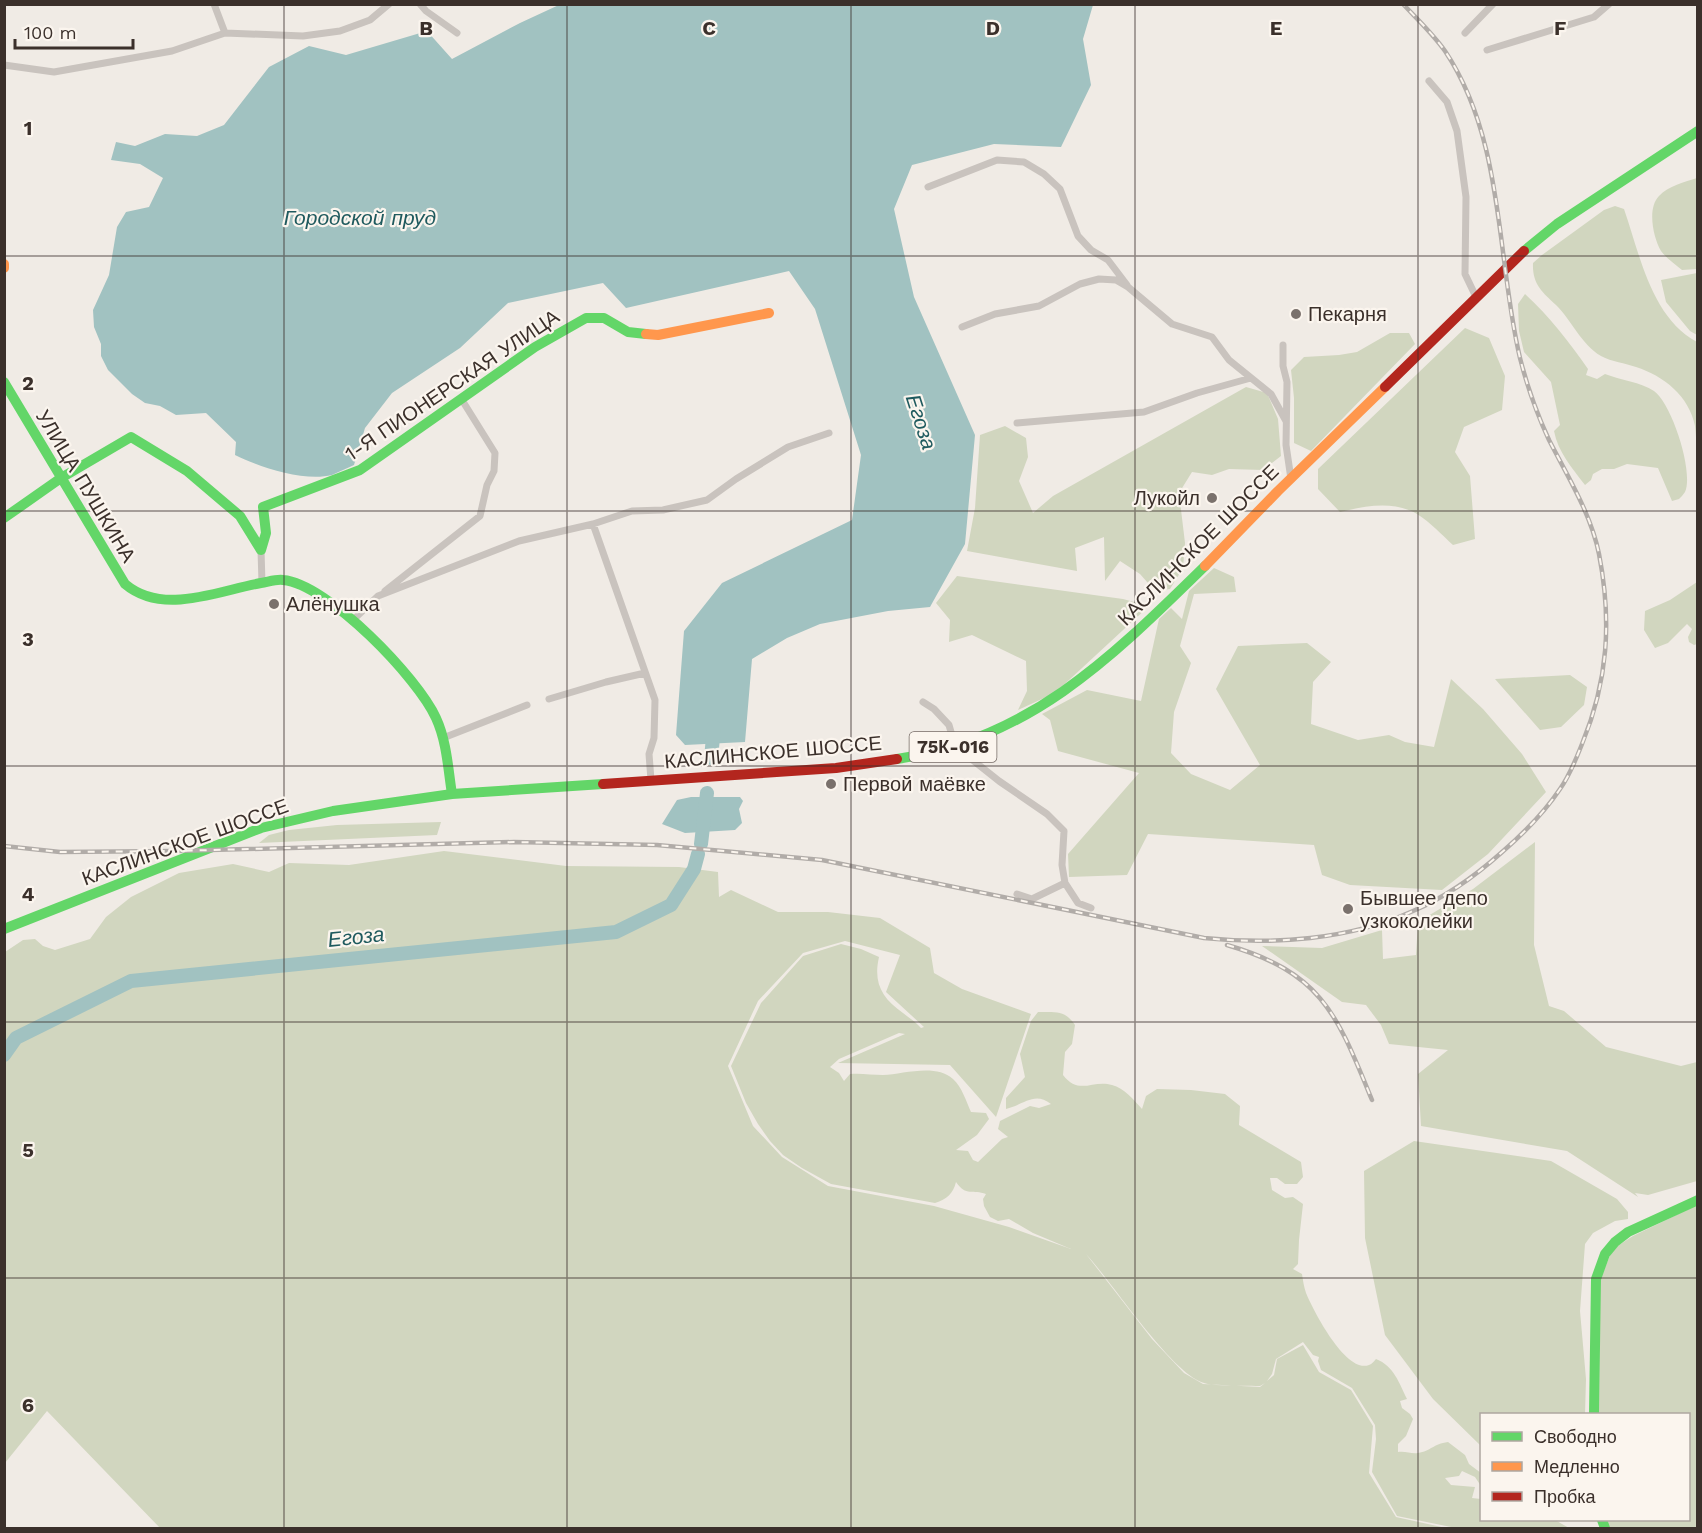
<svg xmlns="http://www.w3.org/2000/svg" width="1702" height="1533" viewBox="0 0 1702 1533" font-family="'Work Sans',sans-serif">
<rect width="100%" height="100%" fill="#f0ebe5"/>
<path fill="#d1d6bf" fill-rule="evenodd" d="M1697 178V269L1682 270C1675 264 1666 258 1661 251 1653 237 1647 208 1659 196 1668 186 1685 182 1697 178Z
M1615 206 1624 209C1640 255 1651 317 1697 342V449C1696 441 1696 433 1695 426 1689 396 1664 376 1636 367 1625 363 1612 362 1601 356 1581 344 1572 321 1556 305 1542 292 1532 284 1533 263L1542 255 1604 210Z
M1697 273H1698L1697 335 1690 331 1666 302 1661 280Z
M1525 294C1549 316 1570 343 1588 369L1586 375 1597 379 1605 374C1620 380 1641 382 1654 391 1672 404 1694 472 1685 492 1683 495 1681 497 1679 499L1672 501 1658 468 1627 464 1614 469H1602L1593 474 1591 480 1585 485C1572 468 1558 452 1554 431L1560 425 1551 382 1524 352 1519 331 1518 304Z
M1465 328 1489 338 1505 376 1502 410 1464 427 1455 452 1470 476 1475 539 1453 545C1442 535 1430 522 1417 514 1393 500 1365 506 1340 512L1318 489V469Z
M1390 333H1409L1415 344 1311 451 1294 443V398L1291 370 1304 357 1339 355 1357 352Z
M1246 387 1267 393 1278 419 1281 456 1263 470 1229 469 1212 475 1192 472 1179 493 1185 543 1183 568 1170 589 1155 591 1140 574 1120 561 1105 581 1104 537 1075 548 1077 571 967 551 975 508 980 435 1005 426 1026 438 1028 457 1019 481 1033 513 1053 496Z
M1214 568 1234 577 1236 592 1194 594 1180 646 1191 663 1174 712 1171 753 1191 774 1230 790 1260 765 1216 689 1238 646 1307 643 1331 662 1313 682 1311 724 1358 740 1389 735 1405 742 1434 747 1451 679 1483 709 1522 754 1546 792 1488 854 1442 890 1350 885 1322 875 1314 845 1148 834 1127 875 1069 877 1068 854 1139 773 1058 751 1050 720 1042 714 1087 690 1141 701 1159 619 1171 608 1182 619 1189 591Z
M957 576 1123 599 1149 606 1055 693 1018 710 1027 691 1026 661 972 635 949 642 950 620 936 603Z
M1697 582V644L1694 645 1689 642 1688 637 1692 629 1687 624 1668 643 1655 648 1644 630 1645 611 1670 600Z
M1570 675 1587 687 1584 705 1561 727 1540 730 1495 679Z
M441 822 437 835 259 843 269 835 289 830 337 825Z
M1535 842 1534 945 1549 1006 1564 1011 1606 1047 1681 1066 1697 1062V1181L1648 1195 1635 1193 1638 1197 1567 1151 1421 1126 1418 1074 1448 1050 1389 1044 1381 1025 1366 1005 1342 1002 1262 946 1322 948 1382 930 1383 959 1416 955 1418 922 1473 889Z
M444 851 566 866 679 867 718 872 719 897 731 890 778 912H828L880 918 930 948 934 973 962 989 1031 1014 996 1117 950 1065 838 1063 905 1034 899 1033 839 1059 830 1067 839 1073 844 1081 850 1074C861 1073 872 1075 883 1075 903 1074 936 1063 953 1079 962 1087 966 1101 971 1112L986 1113 989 1119 977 1135 956 1150 968 1151 973 1160 978 1162 1002 1139 1008 1137 998 1129 1000 1121 1030 1106 1039 1108 1051 1104C1034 1091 1024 1105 1006 1109V1098L1025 1077 1020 1054 1031 1021 1038 1012C1056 1012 1065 1010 1075 1025L1072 1044 1065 1052 1063 1075C1079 1096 1093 1079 1112 1085 1124 1088 1134 1100 1142 1109L1146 1096 1157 1089 1191 1090 1225 1094 1240 1106 1239 1125 1301 1162 1303 1177 1297 1184H1285L1277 1178H1270L1272 1190 1285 1198 1293 1197 1303 1204 1299 1240 1298 1264 1293 1269 1302 1274C1303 1281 1304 1287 1306 1293 1313 1310 1346 1374 1369 1365 1372 1364 1374 1361 1376 1359 1394 1366 1399 1383 1407 1399L1400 1401 1402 1408 1410 1414 1413 1419 1406 1436 1398 1444V1452C1406 1451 1411 1454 1418 1453 1431 1451 1433 1444 1448 1442L1465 1455 1469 1464 1481 1473V1486L1475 1477 1462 1471 1459 1476 1445 1478 1451 1485 1475 1487 1472 1498 1481 1499 1482 1520H1555L1569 1528H1456L1397 1516 1372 1472 1376 1439 1375 1425 1352 1388 1321 1370 1318 1361 1319 1357 1313 1355 1303 1342 1276 1359 1272 1374 1267 1381 1274 1375 1277 1359 1303 1345 1319 1372 1351 1390 1373 1426 1369 1473 1396 1517 1446 1528H160L47 1411 5 1463V952L23 940 35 939 43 946 55 950 90 939 106 917 131 897 179 873 233 864 269 872 289 863 349 865ZM845 941 900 955 886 992 924 1027 921 1028C916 1022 909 1018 903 1013 882 998 873 983 879 957L861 949 841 944 803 956 761 1003 731 1066 746 1103 758 1124 770 1141 783 1155 802 1168 831 1184 935 1203C947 1199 953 1194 956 1182 966 1197 973 1189 986 1194L983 1199 984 1206 990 1217 998 1221 1009 1219 1033 1233 1071 1249 1009 1227 934 1206 828 1186 782 1157 753 1126 728 1066 758 1001 803 953ZM1086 1254C1112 1282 1172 1374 1204 1383 1218 1387 1245 1385 1260 1386L1265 1383 1260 1387 1203 1384 1184 1373 1152 1339Z
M1414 1141 1551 1161 1617 1199 1628 1212V1219L1615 1221 1593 1233 1585 1244 1580 1311 1586 1379 1585 1414H1482L1481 1446 1433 1399 1385 1335 1365 1238 1364 1171Z
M1697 1205V1528H1609L1606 1520H1688V1414H1599L1600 1280 1611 1253 1619 1245 1633 1236Z"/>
<path fill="#a1c2c1" d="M561 4 1093 5 1083 39 1091 85 1061 147 994 144 912 165 894 209 914 297 975 435 965 544 930 607 888 611 820 624 787 638 752 659 745 742 685 745 676 735 684 631 722 583 852 520 861 455 815 309 789 271 626 308 603 283 508 303 460 348 392 393 365 428 354 465C347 468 339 472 332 475 304 482 259 467 235 455L236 442 206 413 176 415 160 406 145 403 132 394 108 370 101 356V344L94 327 93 310 109 275 117 227 126 212 149 207 163 178 140 164 111 160 116 142 135 146 165 134 197 136 224 125 269 67 309 46 346 55 427 31 452 59 520 23Z
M691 797H740L743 801 739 809 742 823 735 830 685 833 662 824 677 800Z"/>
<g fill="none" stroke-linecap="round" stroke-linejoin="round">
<path stroke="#a1c2c1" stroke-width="14" d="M711 758 714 727
M701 844 707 793
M4 1055 16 1038 131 981 616 932 671 905 694 869 698 854"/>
<path stroke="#c9c3be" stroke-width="7" d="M214 4 225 33
M420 4 426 11 457 33
M1465 33 1493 4
M1487 50 1594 17 1609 4
M4 65 54 72 172 51 225 33 303 36 340 31 370 20 389 4
M1429 81 1447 102 1457 131 1466 197 1465 274 1476 297
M928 187 997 160 1024 162 1044 174 1060 189 1078 236 1091 250 1108 260 1127 285
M962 327 995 314 1039 306 1080 284 1099 279 1116 280 1128 287 1172 324 1212 337 1229 360 1271 394 1286 421
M1283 345V366L1287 382 1286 445 1291 479
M1017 423 1144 412 1197 393 1251 378
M593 524 655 700 654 738 649 754 651 780
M261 550 262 583
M385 591 480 516 487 485 494 471 495 453 462 400
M352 621 378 596 519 541 593 524 632 511 663 510 707 500 736 479 788 447 829 433
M549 699 606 682 645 673
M923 702 934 709 949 725 955 746 999 781 1047 814 1064 831 1062 865 1065 883 1032 899 1017 894
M443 738 527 705
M1065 883 1078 903 1091 908"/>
<path stroke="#63d668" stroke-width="10" d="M1524 251 1557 224 1698 131
M4 382 125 584C163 616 217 591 261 583 268 582 276 579 283 580 328 584 418 678 436 718 447 742 448 769 452 794
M4 518 61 478 131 437 187 471 240 516 261 550 266 533 263 507 360 470 535 347 586 318H604L628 332 646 334
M897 759C1030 740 1114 655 1205 566
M4 929 261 828 333 811 452 794 603 784
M1594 1414 1596 1279 1605 1254 1615 1242 1628 1232 1698 1200
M1602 1520 1605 1528"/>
<path stroke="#ff974d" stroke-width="10" d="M4 264V268
M646 334 658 335 769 313
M1205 566 1278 491 1385 387"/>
<path stroke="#b3261e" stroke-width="10" d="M1385 387 1524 251
M603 784 836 768 897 759"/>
<defs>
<path id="rail" d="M4 846 60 852 174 851 514 842 657 845 822 860 1204 938C1273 945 1349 940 1413 911 1446 897 1474 877 1501 853 1523 834 1544 813 1560 789 1570 775 1576 759 1582 744 1608 681 1612 621 1599 554 1591 514 1568 477 1549 440 1537 414 1527 386 1520 358 1496 257 1505 141 1445 51 1433 34 1417 19 1403 4
M1227 945C1323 973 1337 1015 1372 1100"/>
</defs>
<use href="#rail" stroke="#b1aca8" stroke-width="4.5"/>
<use href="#rail" stroke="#fbf5ee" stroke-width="2" stroke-dasharray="7" stroke-linecap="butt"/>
</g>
<path fill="none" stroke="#3b302b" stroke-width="1.5" stroke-opacity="0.55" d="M284 4V1528M567 4V1528M851 4V1528M1135 4V1528M1418 4V1528M4 256H1698M4 511H1698M4 766H1698M4 1022H1698M4 1278H1698"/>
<g fill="#7a716c" stroke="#fbf5ee" stroke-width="2">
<circle cx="1296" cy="314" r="6"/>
<circle cx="1212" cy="498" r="6"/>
<circle cx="274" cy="604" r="6"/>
<circle cx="831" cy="784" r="6"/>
<circle cx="1348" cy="909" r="6"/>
</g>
<g text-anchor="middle" stroke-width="4.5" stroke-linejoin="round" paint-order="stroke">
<rect fill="#fbf5ee" stroke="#756b66" stroke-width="1.5" x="909.5" y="732" width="87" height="30" rx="4.5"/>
<g font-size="18" font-weight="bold" fill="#3b302b">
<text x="953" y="753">75К-016</text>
</g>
<g font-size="20" fill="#3b302b" stroke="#fbf5ee" text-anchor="start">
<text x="1308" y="321">Пекарня</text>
<text x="1200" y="505" text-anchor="end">Лукойл</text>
<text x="286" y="611">Алёнушка</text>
<text x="843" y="791">Первой маёвке</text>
<text x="1360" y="905">Бывшее депо<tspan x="1360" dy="23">узкоколейки</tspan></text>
</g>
<g font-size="20" fill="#3b302b" stroke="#fbf5ee">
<text transform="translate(452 385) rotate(-34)" y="7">1-Я ПИОНЕРСКАЯ УЛИЦА</text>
<text transform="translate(86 486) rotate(59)" y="7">УЛИЦА ПУШКИНА</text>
<text transform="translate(1198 545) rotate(-45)" y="7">КАСЛИНСКОЕ ШОССЕ</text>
<text transform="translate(773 752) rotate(-5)" y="7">КАСЛИНСКОЕ ШОССЕ</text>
<text transform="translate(185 842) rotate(-20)" y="7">КАСЛИНСКОЕ ШОССЕ</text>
</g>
<g font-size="21" font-style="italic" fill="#1f5a5e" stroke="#fbf5ee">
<text x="360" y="225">Городской пруд</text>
<text transform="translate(921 422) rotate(72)" y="7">Егоза</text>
<text transform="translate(356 937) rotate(-6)" y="7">Егоза</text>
</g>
</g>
<g font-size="20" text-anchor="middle" font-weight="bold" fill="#3b302b" stroke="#fbf5ee" stroke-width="4.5" stroke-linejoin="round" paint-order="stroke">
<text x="426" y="35">B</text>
<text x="709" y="35">C</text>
<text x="993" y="35">D</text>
<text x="1276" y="35">E</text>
<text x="1560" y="35">F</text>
<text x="28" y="135">1</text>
<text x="28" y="390">2</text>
<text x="28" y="646">3</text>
<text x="28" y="901">4</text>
<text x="28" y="1157">5</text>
<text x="28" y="1412">6</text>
</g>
<rect width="1702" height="1533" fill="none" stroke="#3b302b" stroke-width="12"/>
<rect x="1480" y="1413" width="210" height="108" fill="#fbf5ee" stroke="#aea6a0" stroke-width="1.5"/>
<rect x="1492" y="1432" width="30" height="9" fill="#63d668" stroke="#aea6a0" stroke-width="1.5"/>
<text x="1534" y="1443" font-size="18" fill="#3b302b">Свободно</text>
<rect x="1492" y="1462" width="30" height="9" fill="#ff974d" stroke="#aea6a0" stroke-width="1.5"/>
<text x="1534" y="1473" font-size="18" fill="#3b302b">Медленно</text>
<rect x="1492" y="1492" width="30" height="9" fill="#b3261e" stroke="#aea6a0" stroke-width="1.5"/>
<text x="1534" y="1503" font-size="18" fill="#3b302b">Пробка</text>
<path d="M15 39v9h118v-9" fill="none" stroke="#3b302b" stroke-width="3"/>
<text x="24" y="39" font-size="18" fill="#3b302b" stroke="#fbf5ee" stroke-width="4.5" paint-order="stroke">100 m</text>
</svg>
